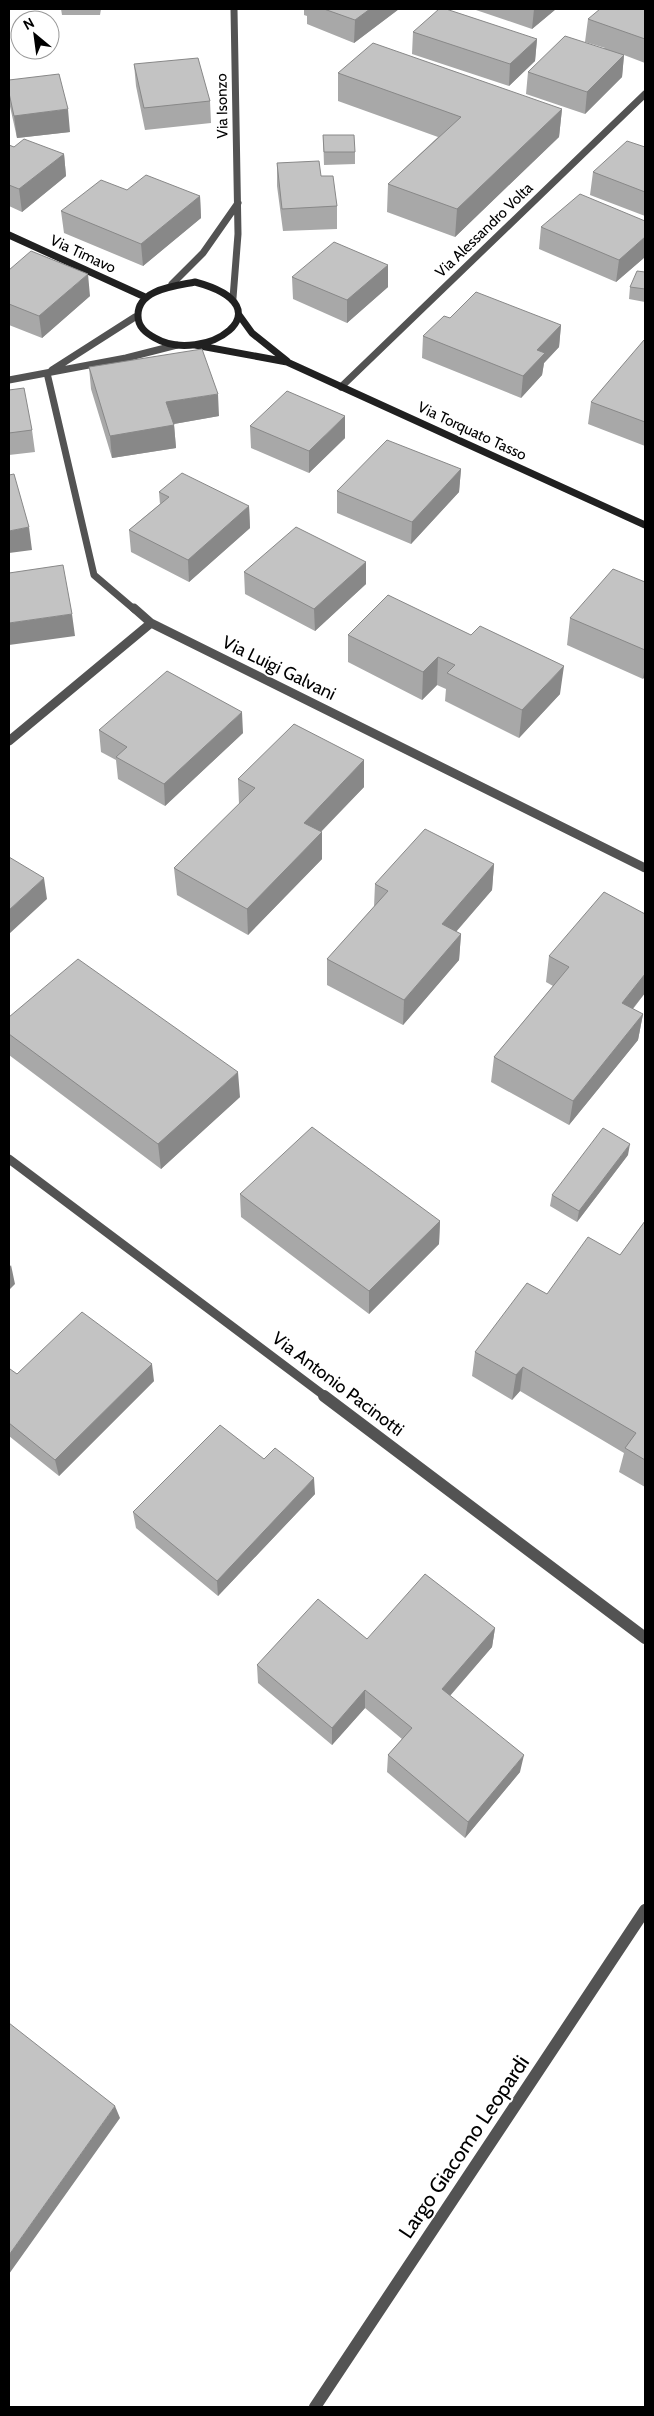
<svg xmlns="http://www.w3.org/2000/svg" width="654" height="2416" viewBox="0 0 654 2416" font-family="Cabin,sans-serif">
<rect width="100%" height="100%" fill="#fff"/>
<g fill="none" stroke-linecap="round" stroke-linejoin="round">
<path stroke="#535353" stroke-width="7" d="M172 284 203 253 238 203
M233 298 238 234 234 9
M52 370 135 317
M47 373 94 575 135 610
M9 380 126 358 177 345
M341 387 645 94"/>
<path stroke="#535353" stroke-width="9" d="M134 608 151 623 645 868
M9 741 151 623
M9 1159 326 1397"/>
<path stroke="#535353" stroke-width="12" d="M324 1396 645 1638
M315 2407 645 1910"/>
<path stroke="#202020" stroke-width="7" d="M9 235 145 297
M195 282C292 308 203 366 155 338 146 333 138 327 138 316 137 289 176 286 195 282Z
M239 315 252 333 287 361
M195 345 287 362 645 525"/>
</g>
<path fill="#a8a8a8" d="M61 9H101L100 15H62Z
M304 9H399L354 43 307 24V16L304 15Z
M473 9H556L532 29Z
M645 9V63L624 55 622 77 585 114 526 94 528 72 605 48 585 42 588 19Z
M413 32 537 39 535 61 509 86 412 54Z
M134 64 210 101 211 123 145 130 136 86Z
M338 73 562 109 559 137 455 237 387 212 388 184 438 137 338 101Z
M9 80 70 132 17 138 9 102Z
M323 135 355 152V164L324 165Z
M9 145 14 147 64 154 66 176 22 212 9 206Z
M645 147V216L590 195 593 172Z
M277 163 337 206V229L283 231 277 186Z
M127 190 200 196 201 218 143 266 64 233 61 211Z
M645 221V257L616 282 539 249 541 227Z
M388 265V287L347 323 293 299 292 277Z
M9 270 90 296 42 338 9 325Z
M645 272V302L629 299 630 287Z
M450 318 561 325 559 347 544 363 542 375 521 398 422 358 423 336Z
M645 341V446L588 424 591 402Z
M89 367 219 416 174 424 176 448 112 458 91 389Z
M9 390 32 430 35 452 9 455Z
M250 426 345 438 309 473 251 448Z
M461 469 459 492 411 544 337 513V491Z
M159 492 249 506 250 528 189 582 131 552 129 530 160 504Z
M366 562V584L315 631 245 594 244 572Z
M645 582V676L643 679 567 645 570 618Z
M388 595 560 694 519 738 445 701 446 689 437 685 422 700 348 662V635Z
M99 730 243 733 165 806 118 779 116 760 101 752Z
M364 760V787L321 832H322V859L248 935 177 895 174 868 239 804 238 779Z
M494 864 492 890 456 932 461 934 459 960 403 1025 327 985V959L374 907 375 884Z
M645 914V993L633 1009 643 1014 638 1040 569 1125 491 1082 494 1057 553 986 546 982 549 956Z
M9 1017 240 1097 161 1169 9 1055Z
M628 1155 577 1222 550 1206 552 1195Z
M240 1194 440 1221 439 1244 369 1314 241 1217Z
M645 1221V1487L619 1472 624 1453 520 1391 512 1400 472 1376 475 1352 547 1294 620 1255Z
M9 1370 17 1374 154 1381 59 1476 9 1436Z
M315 1494 218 1596 136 1528 133 1512Z
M495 1628 492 1647 450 1696 520 1772 465 1838 387 1772 388 1755 402 1739 365 1708 332 1745 258 1683 257 1665 367 1639Z"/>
<path fill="#888" d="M370 9H399L354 43 355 20Z
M534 9H556L532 29Z
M537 39 535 61 509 86 510 64Z
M624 55 622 77 585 114 587 92Z
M68 109 70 132 17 138 14 116Z
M562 109 559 137 455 237 457 209Z
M64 154 66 176 22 212 19 189Z
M200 196 201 218 143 266 141 244Z
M645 237V257L616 282 619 260Z
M388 265V287L347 323V300Z
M88 274 90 296 42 338 39 316Z
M561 325 559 347 544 363 542 375 521 398 523 376 537 350Z
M218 394 219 416 168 425 166 402Z
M345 416V438L309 473V451Z
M174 425 176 448 112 458 110 436Z
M461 469 459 492 411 544 412 522Z
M249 506 250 528 189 582 188 560Z
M29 527 32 550 9 553V531Z
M366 562V584L315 631 314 609Z
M72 614 75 636 9 645V623Z
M438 657 437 685 422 700 423 672Z
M645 665V676L643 679Z
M564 666 560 694 519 738 522 710Z
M242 712 243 733 165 806 164 784Z
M364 760V787L304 849V823Z
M322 832V859L248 935 247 909Z
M494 864 492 890 440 950 442 924Z
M44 878 47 899 9 934V910Z
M461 934 459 960 403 1025 404 1000Z
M645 974V993L617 1028 622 1003Z
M643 1014 638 1040 569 1125 573 1101Z
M238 1072 240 1097 161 1169 158 1144Z
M630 1144 628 1155 577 1222 579 1211Z
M440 1221 439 1244 369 1314V1291Z
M11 1265 15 1284 9 1290V1268Z
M152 1364 154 1381 59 1476 55 1460Z
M523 1367 520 1391 512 1400 516 1375Z
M314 1478 315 1494 218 1596 217 1581Z
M495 1628 492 1647 440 1707 442 1689Z
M365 1690V1708L332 1745V1728Z
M524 1755 520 1772 465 1838 468 1822Z
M115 2106 120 2118 9 2274V2255Z"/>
<path fill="#c3c3c3" stroke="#888" d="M324 9H370L355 20Z
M439 9H446L537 39 510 64 413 32Z
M600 9H645V39L588 19Z
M565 36 624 55 587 92 528 72Z
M373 43 562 109 457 209 388 184 461 117 338 73Z
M198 58 210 101 144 108 134 64Z
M59 74 68 109 14 116 9 93V80Z
M323 135H354L355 152H324Z
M24 139 64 154 19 189 9 185V145L14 147Z
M627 141 645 147V192L593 172Z
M319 161 321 176H333L337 206 282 209 277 163Z
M146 175 200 196 141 244 61 211 101 180 127 190Z
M580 194 645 221V237L619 260 541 227Z
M334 242 388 265 347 300 292 277Z
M31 251 88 274 39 316 9 304V270Z
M637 271 645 272V289L630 287Z
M476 292 561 325 537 350 545 353 523 376 423 336 444 316 450 318Z
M644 340 645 341V422L591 402Z
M202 349 218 394 166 402 174 425 110 436 89 367Z
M24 388 32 430 9 433V390Z
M287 391 345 416 309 451 250 426Z
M387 440 461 469 412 522 337 491Z
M182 473 249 506 188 560 129 530 169 497 159 492Z
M14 474 29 527 9 531V475Z
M296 527 366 562 314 609 244 572Z
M63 565 72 614 9 623V573Z
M613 569 645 582V650L570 618Z
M388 595 471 635 480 626 564 666 522 710 447 673 455 665 438 657 423 672 348 635Z
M167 671 242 712 164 784 116 757 127 747 99 730Z
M294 724 364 760 304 823 322 832 247 909 174 868 255 788 238 779Z
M425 829 494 864 442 924 461 934 404 1000 327 959 388 891 375 884Z
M9 857 44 878 9 910Z
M604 892 645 914V974L622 1003 643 1014 573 1101 494 1057 569 967 549 956Z
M78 959 238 1072 158 1144 9 1034V1017Z
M312 1127 440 1221 369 1291 240 1194Z
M603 1128 630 1144 579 1211 552 1195Z
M645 1221V1460L625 1448 636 1433 523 1367 516 1375 475 1352 527 1283 547 1294 588 1237 620 1255Z
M82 1312 152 1364 55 1460 9 1423V1370L10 1369 17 1374Z
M220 1425 264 1459 275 1448 314 1478 217 1581 133 1512Z
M425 1574 495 1628 442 1689 524 1755 468 1822 388 1755 412 1728 365 1690 332 1728 257 1665 318 1599 367 1639Z
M9 2023 115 2106 9 2255Z"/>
<g text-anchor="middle" stroke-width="4" stroke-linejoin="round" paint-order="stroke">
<g font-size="15" fill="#000" stroke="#fff">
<text transform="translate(222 106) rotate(-91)" y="5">Via Isonzo</text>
<text transform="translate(484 230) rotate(-44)" y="5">Via Alessandro Volta</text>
<text transform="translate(83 254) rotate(25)" y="5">Via Timavo</text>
<text transform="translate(472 431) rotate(25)" y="5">Via Torquato Tasso</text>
</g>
<g font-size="18" fill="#000" stroke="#fff">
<text transform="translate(279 668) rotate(26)" y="6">Via Luigi Galvani</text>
<text transform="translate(338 1384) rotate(37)" y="6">Via Antonio Pacinotti</text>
</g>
<g font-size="21" fill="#000" stroke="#fff">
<text transform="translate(464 2147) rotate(-56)" y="7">Largo Giacomo Leopardi</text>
</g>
</g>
<rect width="654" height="2416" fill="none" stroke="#000000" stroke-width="20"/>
<g transform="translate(35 35) rotate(331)"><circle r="24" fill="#ffffff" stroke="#999999"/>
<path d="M0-4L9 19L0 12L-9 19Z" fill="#000000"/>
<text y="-8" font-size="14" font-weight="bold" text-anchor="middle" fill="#000000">N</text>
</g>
</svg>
